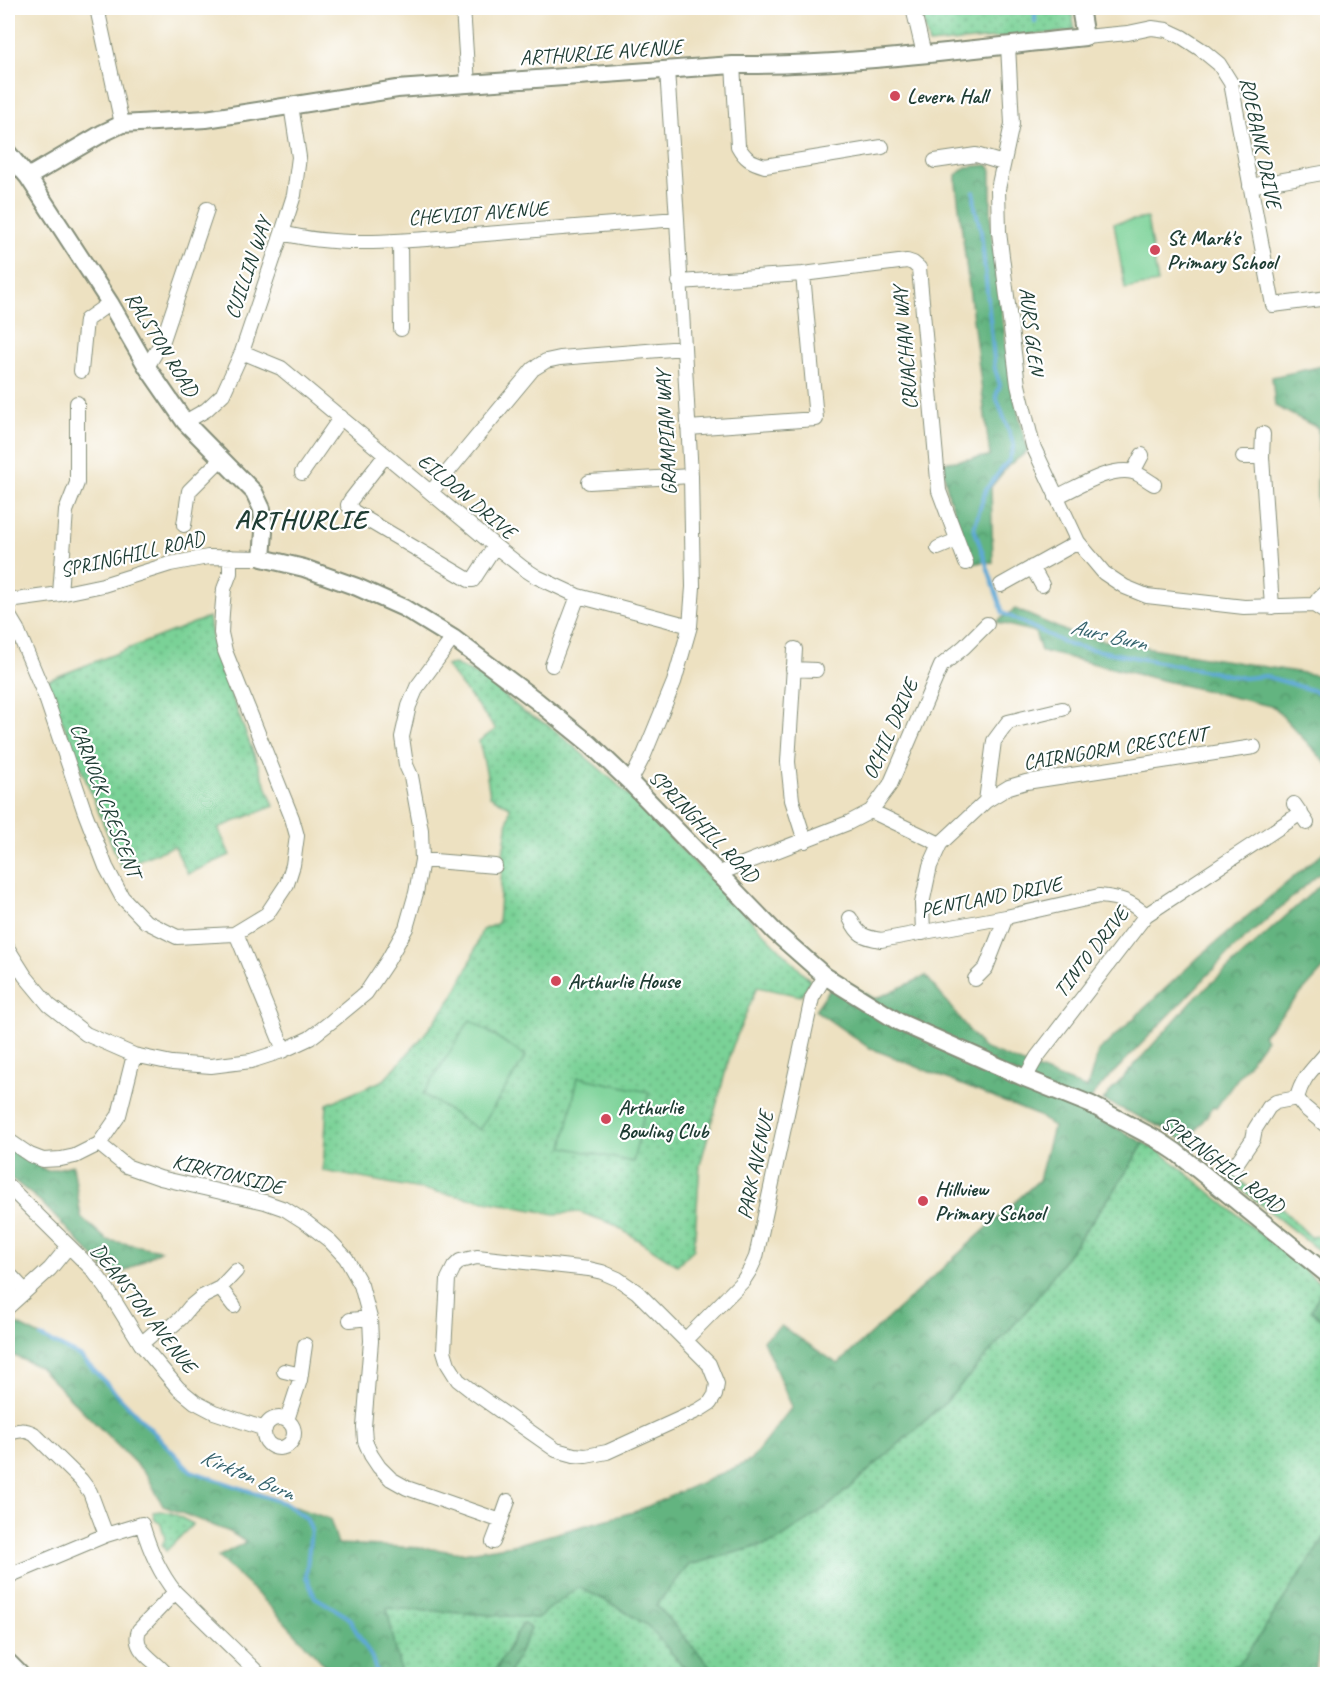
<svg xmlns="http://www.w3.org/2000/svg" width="1335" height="1682" viewBox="0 0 1335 1682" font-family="Caveat,sans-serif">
<defs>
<pattern id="grass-dots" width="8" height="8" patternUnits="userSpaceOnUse" patternTransform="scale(1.5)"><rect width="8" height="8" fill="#7ad297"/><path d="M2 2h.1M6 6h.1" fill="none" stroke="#63ac7c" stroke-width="1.8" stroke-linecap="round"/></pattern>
<pattern id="forest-crowns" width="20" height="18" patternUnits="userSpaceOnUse" patternTransform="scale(1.5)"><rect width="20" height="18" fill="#63b480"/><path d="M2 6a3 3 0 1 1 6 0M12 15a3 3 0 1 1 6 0" fill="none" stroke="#51946a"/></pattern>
</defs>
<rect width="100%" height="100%" fill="#fff"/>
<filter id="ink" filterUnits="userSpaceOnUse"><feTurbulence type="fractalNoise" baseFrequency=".0167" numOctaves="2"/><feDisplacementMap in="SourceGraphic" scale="12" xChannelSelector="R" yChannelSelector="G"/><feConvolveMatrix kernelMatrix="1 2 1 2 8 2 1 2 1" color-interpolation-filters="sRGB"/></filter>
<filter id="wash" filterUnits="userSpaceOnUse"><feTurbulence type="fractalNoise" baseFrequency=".008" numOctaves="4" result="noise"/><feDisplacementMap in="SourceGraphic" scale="24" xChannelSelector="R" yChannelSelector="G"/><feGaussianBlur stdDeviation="1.35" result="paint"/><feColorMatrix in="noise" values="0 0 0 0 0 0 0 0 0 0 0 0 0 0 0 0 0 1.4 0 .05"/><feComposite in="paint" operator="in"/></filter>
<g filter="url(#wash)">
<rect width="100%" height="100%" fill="#ede1c1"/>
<path fill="url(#grass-dots)" stroke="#4c8866" stroke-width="1.5" d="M920 8H1071L1075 31 929 44Z
M209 617 214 651 274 806 218 828 230 855 188 874 174 846 121 867 46 681Z
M454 664 484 678 525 713 550 726 617 784 810 980 801 996 757 987 732 1048 700 1165 694 1249 677 1265 613 1224 579 1212 555 1214 323 1171 327 1104 384 1080 420 1040 452 998 470 963 482 930 498 923 503 854 510 807 490 796 486 771 479 741 496 729 446 666Z
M1144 1143 1162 1153 1324 1286 1311 1310 1327 1325V1534L1244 1659 1224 1674H717L656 1605 688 1565 775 1542 831 1504 946 1402 1032 1304 1116 1188Z
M1232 1175 1241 1178 1240 1181 1279 1210 1281 1208 1311 1237 1317 1236 1327 1239V1244L1318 1250 1230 1180Z
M161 1511 172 1513 193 1524 166 1551 162 1545 165 1539 161 1524 155 1520 153 1512Z
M578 1587 609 1602 647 1625 690 1674H509L531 1629 523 1623 493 1674H401L386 1608 537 1618Z"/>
<path fill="url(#forest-crowns)" stroke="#41785a" stroke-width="1.5" d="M988 165 991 169V227L1011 384 1028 451 1008 466 991 487 993 563 986 561 973 564 949 497 942 463 990 456 956 183V175L966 167Z
M1327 365H1328L1327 518 1317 516 1318 428 1275 406 1272 377Z
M1015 609 1077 636 1327 677V764L1274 707 1041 651 1035 632 996 622Z
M1327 849V867L1232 950 1095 1092 1085 1111 1144 1143 1116 1188 1032 1304 946 1402 831 1504 775 1542 689 1565 656 1605 717 1674H690L647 1625 609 1602 578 1587 537 1618 387 1608 401 1674H333L267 1603 218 1557 246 1542 230 1532 163 1506 147 1475 39 1367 8 1353V1320L80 1356 191 1471 330 1519 338 1544 424 1548 463 1553 518 1544 637 1511 750 1461 792 1407 763 1340 781 1326 838 1364 1039 1180 1053 1127 1039 1116 868 1047 815 1010 838 977 875 999 926 976 983 1048 1087 1089 1098 1052 1200 956Z
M1327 879V965L1263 1035 1266 1039 1216 1108 1213 1107 1187 1143 1165 1129 1103 1100 1193 1000Z
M8 1146 47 1171 73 1165 81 1217 107 1240 161 1250 114 1278 40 1201 8 1176Z
M1324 1286 1327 1288V1325L1311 1310Z
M1327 1529V1586L1315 1674H1224L1244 1659 1327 1534Z
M523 1623 531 1629 509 1674H493Z"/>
<path fill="#7ad297" stroke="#4c8866" stroke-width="1.5" d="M1147 218 1158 283 1125 289 1114 223Z
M470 1020 526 1056 479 1130 423 1094Z
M578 1077 649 1092 633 1162 563 1147Z"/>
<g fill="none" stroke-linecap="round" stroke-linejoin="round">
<path stroke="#5ea9d6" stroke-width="4" d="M1035 22V8
M974 192 975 207 981 231 995 369 1000 385 996 396 1014 445 1009 460 986 489 974 528 1003 613 1069 645 1244 678 1265 676 1328 695
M41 1337 80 1356 191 1471 284 1503 306 1518 311 1529 306 1577 315 1597 348 1617 372 1658 377 1674"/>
</g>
</g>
<g filter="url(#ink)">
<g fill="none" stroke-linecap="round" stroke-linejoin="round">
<defs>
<path id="minor" d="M97 8 122 124
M463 8 468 84
M913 8 924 54
M1085 37 1128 33 1152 28 1167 30 1182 37 1202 50 1219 64 1231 83 1273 305 1328 298
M1008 45 1012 124 998 189 999 232 1018 385 1033 446 1078 542 1104 573 1125 587 1147 596 1244 607 1314 605 1328 614
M733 65 738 146C745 159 751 162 765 166L882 147
M935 161 976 155 1003 163
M1250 186 1328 172
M282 233C343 249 411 240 473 235 541 230 609 224 677 219
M400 241 401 329
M803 274 907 261 913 263 919 268 939 491 966 563
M679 282 803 274 816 419 688 428
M242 352 281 368 495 546 523 568 537 577 578 596 690 626
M147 367 163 340 207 209
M81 371 86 320 110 303
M185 422 206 410 223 394 242 352 282 233 294 195 299 157 291 105
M1263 434 1262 457 1272 607
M385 456 350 501 348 505 354 512 469 580H473L495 546
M1243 457H1262
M1133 472 1142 455
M302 473 341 417
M589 482 691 476
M431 492 533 369 546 361 560 358 684 348
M1056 497C1076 488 1110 466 1133 472 1140 474 1147 480 1154 484
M184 525 189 491 221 459
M938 548 957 540
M1032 567 1042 585
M1001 585 1078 542
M60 594 66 511 77 483V403
M8 597 16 600 60 594 103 585 170 564 208 557 262 558
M1314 605 1320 597 1328 590
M8 614 17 629 46 698 84 810 106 867 122 897 145 921 177 937 234 934 267 914 287 884 293 865 297 836 292 818 225 651 221 633 222 613 224 589 230 573V557
M795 649 788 762 792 800 805 841
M552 665 578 596
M793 669 816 670
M630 782 644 755 674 682 690 626 693 587 691 476 677 219 667 70
M986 801 994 741 1008 722 1062 709
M1294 804 1307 823
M871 811 940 844
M422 860 495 866
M717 874 848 823 871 811 890 785 941 666 964 647 987 624
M850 918C858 935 863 937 881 940L1006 917 1099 896C1121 898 1130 901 1146 915
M236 933 284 1050
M923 933 922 904 930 866 940 844 986 801 1009 787 1026 782 1254 747
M8 949 25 976 49 1005 86 1034 134 1055 172 1063 211 1066 251 1061 282 1051 310 1038 332 1021 366 993 388 960 406 928 416 893 422 860 421 830 411 776 406 765 402 737 409 706 417 687 453 638
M975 979 986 968 1006 917
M1328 1051C1314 1069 1303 1075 1297 1098L1304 1107 1328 1127
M1025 1078 1037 1057 1146 915 1301 813
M8 1140 30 1155 43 1160 61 1159 75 1156 99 1144 119 1115 134 1055
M99 1144 126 1166 160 1178 265 1202 285 1209 307 1223 330 1241 346 1258 361 1285 370 1318 371 1341 364 1427 365 1441 371 1455 379 1467 391 1479 407 1488 501 1521 508 1501
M1234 1167 1253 1139 1255 1129 1269 1107 1276 1102 1297 1098
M8 1186 92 1269 107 1289 141 1344 178 1388 195 1402 214 1412 265 1429
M477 1257 589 1269 602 1272 618 1279 637 1292 709 1364 717 1384 715 1395 710 1403 699 1410 607 1452 586 1456 574 1455 556 1450 472 1391 458 1380 448 1364 444 1351 448 1279 454 1267 460 1261Z
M12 1277 25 1291
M220 1288 234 1306
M8 1307 50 1269 68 1247
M350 1320 370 1318
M685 1340 743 1281 750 1270 756 1257 812 998 825 976
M141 1344 156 1331 172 1326 181 1318 190 1307 202 1297 220 1288 236 1271
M284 1371 301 1375
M264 1433a15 15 0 1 1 30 0a15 15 0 1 1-30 0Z
M287 1420 300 1380 305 1345
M8 1434C18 1430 24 1429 34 1434L81 1480 90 1492 106 1535
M493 1542 501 1521
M8 1578 13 1574 106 1535 142 1524C149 1548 159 1572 175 1592L259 1674
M166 1674C156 1660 131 1651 139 1630L175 1592"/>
<path id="tertiary" d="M8 153 28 177 110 303 147 367 185 422 254 492 262 509 264 532 262 558 304 568 357 587 404 608 453 638 537 701 590 744 630 782 775 932 825 976 899 1022 1025 1078 1092 1105 1158 1140 1176 1152 1328 1275
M28 177 103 133 122 124 206 119 397 89 733 65C851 66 968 49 1085 37L1080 8
M8 1662 20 1674"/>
</defs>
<use href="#minor" stroke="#868f7a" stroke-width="16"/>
<use href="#tertiary" stroke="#868f7a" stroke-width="20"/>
<use href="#minor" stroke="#fff" stroke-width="14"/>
<use href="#tertiary" stroke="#fff" stroke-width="16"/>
</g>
</g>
<g fill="#d1495b" stroke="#fff" stroke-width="2">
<circle cx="895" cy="96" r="6"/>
<circle cx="1155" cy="250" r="6"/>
<circle cx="556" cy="981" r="6"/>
<circle cx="606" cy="1119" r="6"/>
<circle cx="923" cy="1201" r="6"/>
</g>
<g text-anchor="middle" stroke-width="4.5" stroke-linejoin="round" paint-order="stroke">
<g font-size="21" fill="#1f3d34" stroke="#fff">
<text transform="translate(601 52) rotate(-4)" y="7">ARTHURLIE AVENUE</text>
<text transform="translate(1261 143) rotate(78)" y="7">ROEBANK DRIVE</text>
<text transform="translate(478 213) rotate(-4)" y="7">CHEVIOT AVENUE</text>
<text transform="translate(248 268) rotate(-71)" y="7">CUILLIN WAY</text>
<text transform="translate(1032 331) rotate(83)" y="7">AURS GLEN</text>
<text transform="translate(162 344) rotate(58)" y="7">RALSTON ROAD</text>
<text transform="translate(905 348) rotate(-95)" y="7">CRUACHAN WAY</text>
<text transform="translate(666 433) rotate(-93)" y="7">GRAMPIAN WAY</text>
<text transform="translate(467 496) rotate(40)" y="7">EILDON DRIVE</text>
<text transform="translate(132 554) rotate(-13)" y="7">SPRINGHILL ROAD</text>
<text transform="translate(890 729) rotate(-66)" y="7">OCHIL DRIVE</text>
<text transform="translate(1115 748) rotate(-9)" y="7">CAIRNGORM CRESCENT</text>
<text transform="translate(106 800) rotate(69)" y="7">CARNOCK CRESCENT</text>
<text transform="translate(704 826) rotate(46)" y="7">SPRINGHILL ROAD</text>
<text transform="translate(991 897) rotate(-11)" y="7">PENTLAND DRIVE</text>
<text transform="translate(1091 952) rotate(-52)" y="7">TINTO DRIVE</text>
<text transform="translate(1223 1164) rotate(37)" y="7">SPRINGHILL ROAD</text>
<text transform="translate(755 1165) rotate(-78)" y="7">PARK AVENUE</text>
<text transform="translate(228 1174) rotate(14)" y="7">KIRKTONSIDE</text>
<text transform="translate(144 1308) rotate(52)" y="7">DEANSTON AVENUE</text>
</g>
<g font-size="21" font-weight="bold" fill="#1f3d34" stroke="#fff" text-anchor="start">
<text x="907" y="103">Levern Hall</text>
<text x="1167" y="245">St Mark's<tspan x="1167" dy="24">Primary School</tspan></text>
<text x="568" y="988">Arthurlie House</text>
<text x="618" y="1114">Arthurlie<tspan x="618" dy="24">Bowling Club</tspan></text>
<text x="935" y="1196">Hillview<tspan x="935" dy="24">Primary School</tspan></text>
</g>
<g font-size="22" font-style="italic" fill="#35636d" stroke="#fff">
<text transform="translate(1109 634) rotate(13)" y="8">Aurs Burn</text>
<text transform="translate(248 1474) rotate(23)" y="8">Kirkton Burn</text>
</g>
<g font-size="27" font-weight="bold" letter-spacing="1.5" fill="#1f3d34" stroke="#fff">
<text x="301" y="528">ARTHURLIE</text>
</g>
</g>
<rect width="1335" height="1682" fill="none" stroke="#fff" stroke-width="30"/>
</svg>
